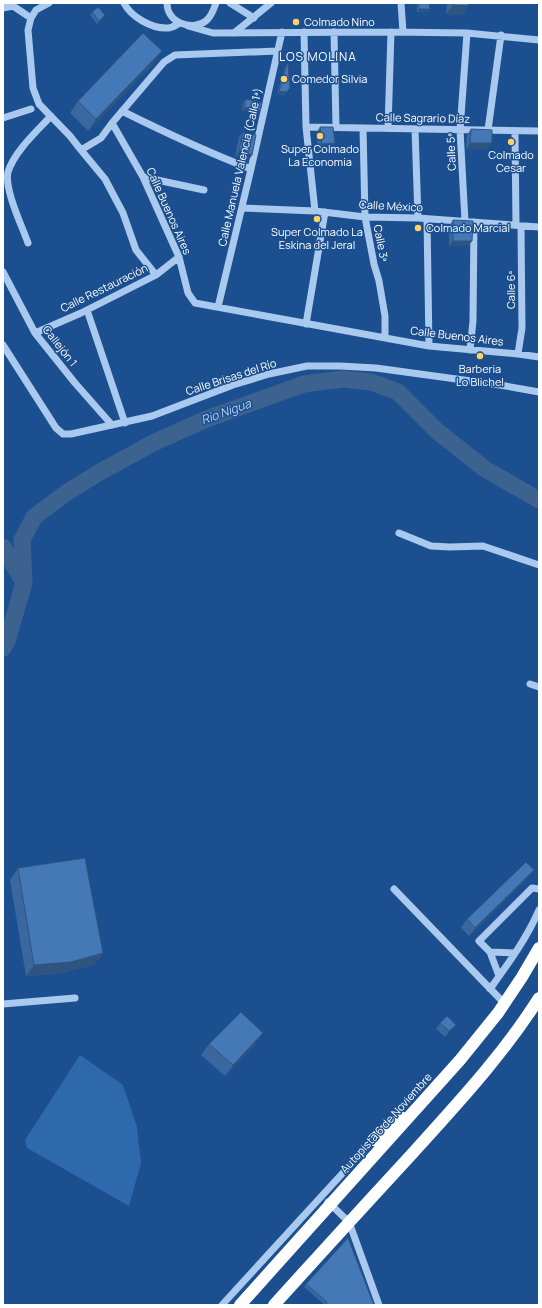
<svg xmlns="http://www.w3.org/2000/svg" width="542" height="1308" viewBox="0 0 542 1308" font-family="Manrope,sans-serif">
<rect width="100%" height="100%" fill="#1b4f8f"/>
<path fill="#2e69ad" d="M80 1055 123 1085 137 1127 141 1163 129 1206 27 1148 25 1140Z"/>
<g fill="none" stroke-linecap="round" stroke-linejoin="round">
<path stroke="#3c6290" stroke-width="17" d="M3 547 23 581
M3 648 7 641 24 583 22 540 34 517 66 493 100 472 153 443 204 420 304 384 343 379 371 382 398 392 437 431 485 469 539 500"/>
<path stroke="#a9c9ee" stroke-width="7" d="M49 3 36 10 31 18 28 30 33 88 39 104 70 136 81 150 101 138 112 123
M124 3C131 17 152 29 168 28 172 28 176 25 180 23
M167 3C167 23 193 32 207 20 212 15 214 9 216 3
M230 3 254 18
M401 3 403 32
M3 8 13 6 31 18
M188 26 213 33 391 32 467 33 539 40
M304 32 306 127 315 211
M334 32 336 127
M234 33 271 3
M277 51 175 55 164 62 112 123 143 177 179 257 188 293 195 303 429 346 518 354 539 357
M122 111C164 132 207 152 251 169
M3 118 31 109
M306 127 539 131
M363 128 365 217 374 264 379 281 385 316V337
M388 128 391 32
M415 129 418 218
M488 130 501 35
M515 131 516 225
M81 150 105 179 123 213 136 250 156 275
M143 177 204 190
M242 208 315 211 365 217 418 218 539 227
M427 219 429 346
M465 221 460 130 467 33
M28 243C22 226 4 189 8 172 14 152 37 131 51 116
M3 272 35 333 75 383 112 425
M218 307 251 169 282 32
M87 310 125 423
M306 324 325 212
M35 333 81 313 156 275 179 257
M3 345 56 428 63 434H71L152 416 233 385 269 374 307 366H340L376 368 500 385 539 392
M470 350 473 321 474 222
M518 354 522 328 521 226
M399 533 431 546 450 547 483 546 539 565
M530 684 539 687
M394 889 504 1003
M490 952 499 976
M515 953 490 952 479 941 532 888 539 889
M490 989C508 964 527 938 539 910
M3 1004 75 998
M328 1202 349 1222 379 1305
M222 1305 373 1140"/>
<path stroke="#fff" stroke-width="12" d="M373 1140 401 1117
M240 1305 460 1060 498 1013 522 977 539 948
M274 1305C319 1255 365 1205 411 1155 456 1105 503 1055 539 998"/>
</g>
<path fill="#3a679d" d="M418 3H429L427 12H417V5Z
M447 3H469L462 15 446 14Z
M92 12 103 18 97 24 90 15Z
M154 63 88 131 70 113 78 101Z
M287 64 288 91 284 95 277 94 285 67Z
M246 99 258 114 242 110 243 102Z
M320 127 335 143 331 149 318 150 316 133Z
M471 129 488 149H466L467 135Z
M243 132 252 155 248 161 235 157 239 137Z
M453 220 472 241 468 246H449V226Z
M481 225 483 232 481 235 479 234V228Z
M539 675V682L537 681Z
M18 868 103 953 95 964 63 973 26 976 10 880Z
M527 878 469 936 461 928 467 919Z
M440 1023 456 1025 452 1030 445 1037 436 1029Z
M209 1044 255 1045 225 1076 201 1055Z
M306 1284 374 1305H325L304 1287Z"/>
<path fill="#305480" d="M453 5 468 6 462 15 446 14Z
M419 9H430L427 12H417Z
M105 15 103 18 97 24 99 21Z
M162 51 154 63 88 131 96 119Z
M290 88 284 95 277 94 279 91Z
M244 107 260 111 258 114 242 110Z
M335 143 331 149 318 150 322 144Z
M470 143H492L488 149H466Z
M239 151 252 155 248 161 235 157Z
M481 232H483L481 235 479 234Z
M453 241H472L468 246H449Z
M534 870 527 878 469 936 475 928Z
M103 953 95 964 63 973 26 976 34 965Z
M456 1025 452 1030 445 1037 449 1031Z
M263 1033 255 1045 225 1076 233 1065Z"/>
<path fill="#4478b7" stroke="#305480" d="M419 3H429L430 9H419Z
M453 3H469L468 6 453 5Z
M98 7 105 15 99 21 92 12Z
M143 33 162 51 96 119 78 101Z
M287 64H288L290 88 286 92 279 91Z
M246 99 262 103 260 111 244 107Z
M320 127H333L335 143 322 144Z
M471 129 492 130V143H470Z
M243 132 256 135 252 155 239 151Z
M453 220 473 221 472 241H453Z
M481 225H484L483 232H481Z
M85 858 103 953 71 962 34 965 18 868Z
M526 862 534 870 475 928 467 919Z
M241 1012 263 1033 233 1065 209 1044Z
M447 1016 456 1025 449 1031 440 1023Z
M348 1238 374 1305H326L327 1302 306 1284Z"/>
<g fill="#ffd166" stroke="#1b4f8f" stroke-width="1.5">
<circle cx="296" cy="22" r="4"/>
<circle cx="284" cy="79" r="4"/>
<circle cx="320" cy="136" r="4"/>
<circle cx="511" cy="142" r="4"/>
<circle cx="317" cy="219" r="4"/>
<circle cx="418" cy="228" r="4"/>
<circle cx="480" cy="356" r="4"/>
</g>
<g text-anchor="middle" stroke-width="3" stroke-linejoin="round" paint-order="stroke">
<g font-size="11" fill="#fff" stroke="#1b4f8f">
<text x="304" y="26" text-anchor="start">Colmado Nino</text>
<text x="292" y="83" text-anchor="start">Comedor Silvia</text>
<text x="320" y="153">Super Colmado<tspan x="320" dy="13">La Economia</tspan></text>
<text x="511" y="159">Colmado<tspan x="511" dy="13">Cesar</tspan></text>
<text x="426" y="232" text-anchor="start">Colmado Marcial</text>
<text x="317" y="236">Super Colmado La<tspan x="317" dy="13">Eskina del Jeral</tspan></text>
<text x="480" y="373">Barberia<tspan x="480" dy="13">Lo Blichel</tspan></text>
</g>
<g font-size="11" fill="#fff" stroke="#1b4f8f">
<text transform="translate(423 118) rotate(1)" y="4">Calle Sagrario Díaz</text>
<text transform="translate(451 152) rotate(-92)" y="4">Calle 5ª</text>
<text transform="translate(240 167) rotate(-77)" y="4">Calle Manuela Valencia (Calle 1ª)</text>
<text transform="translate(391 206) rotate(3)" y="4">Calle México</text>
<text transform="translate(169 211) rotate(66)" y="4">Calle Buenos Aires</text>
<text transform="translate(381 243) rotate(79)" y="4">Calle 3ª</text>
<text transform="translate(104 288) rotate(-26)" y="4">Calle Restauración</text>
<text transform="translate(511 290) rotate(-90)" y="4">Calle 6ª</text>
<text transform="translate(457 336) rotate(7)" y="4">Calle Buenos Aires</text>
<text transform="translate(60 346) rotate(52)" y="4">Callejón 1</text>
<text transform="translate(231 377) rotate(-18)" y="4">Calle Brisas del Río</text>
<text transform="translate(386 1123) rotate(-48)" y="4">Autopista 6 de Noviembre</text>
</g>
<g font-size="12" letter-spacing="1" fill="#fff" stroke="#1b4f8f">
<text x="318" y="61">LOS MOLINA</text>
</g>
<g font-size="12" font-style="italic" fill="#b5d3f5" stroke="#1b4f8f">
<text transform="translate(226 412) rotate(-20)" y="4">Río Nigua</text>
</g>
</g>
<rect width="542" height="1308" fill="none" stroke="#ffffff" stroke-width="8"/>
</svg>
